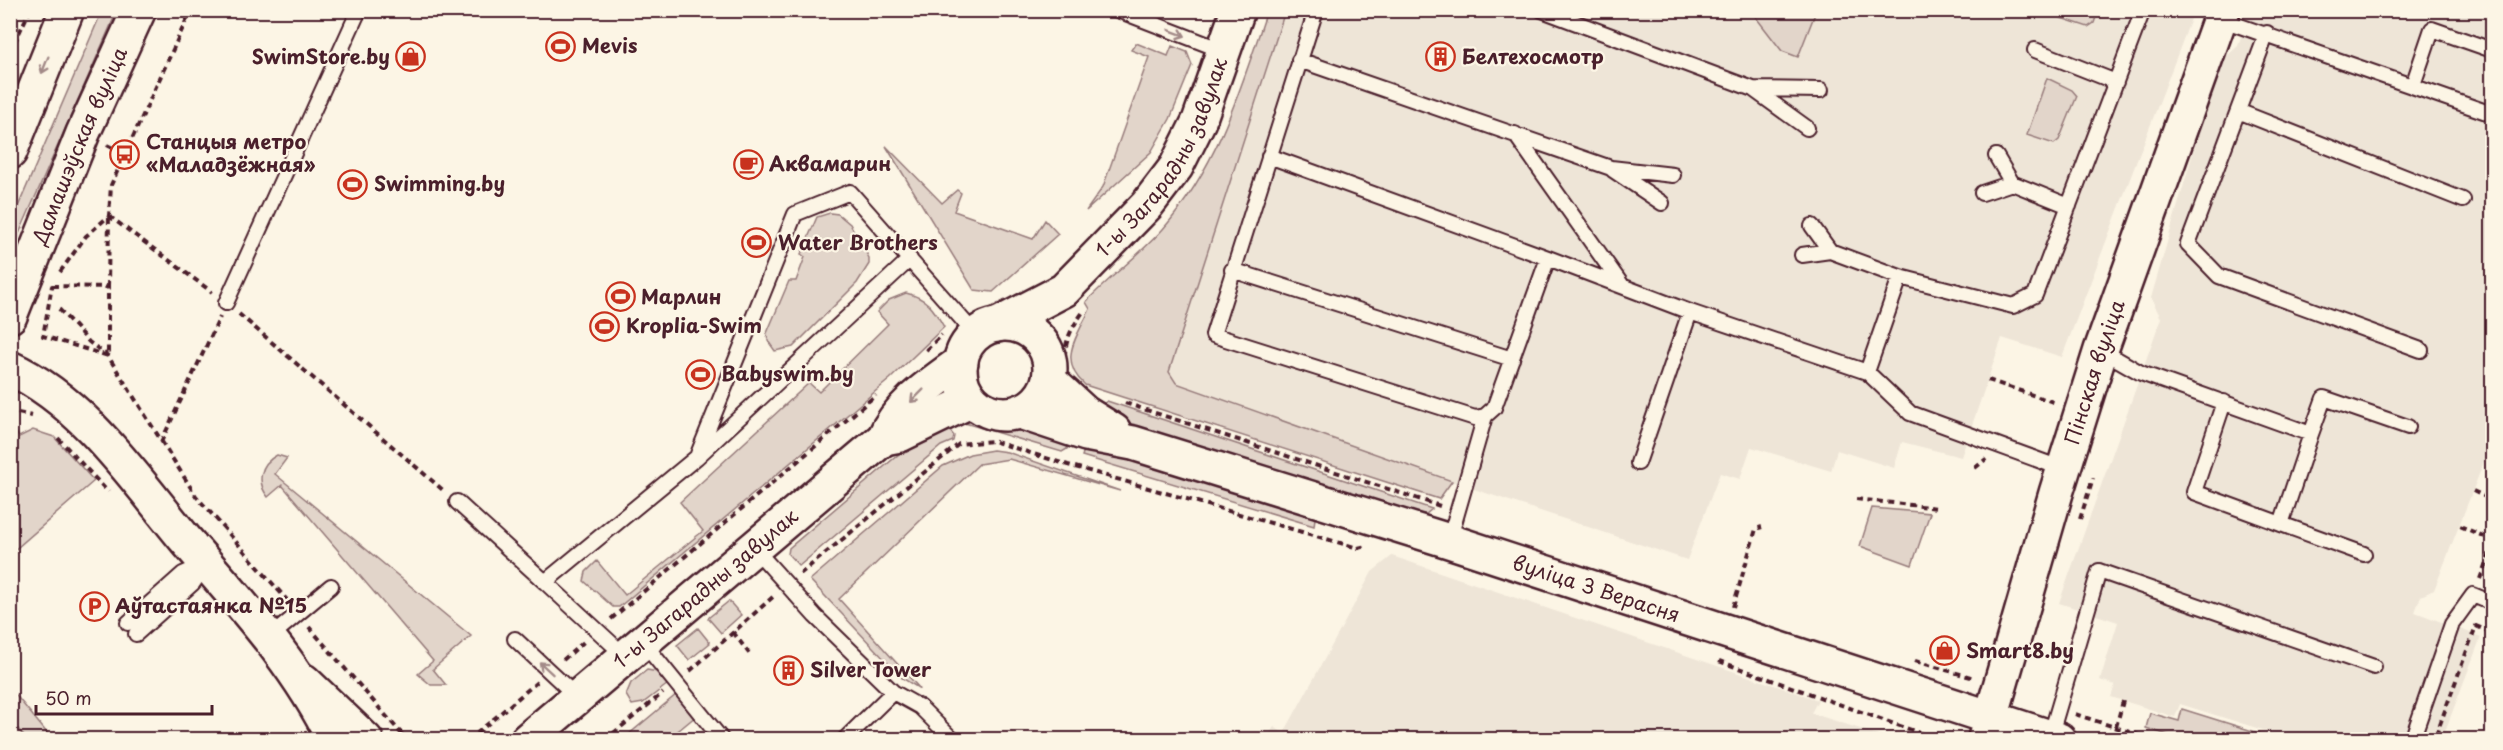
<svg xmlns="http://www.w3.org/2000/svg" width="2503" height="750" viewBox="0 0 2503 750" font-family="'Playpen Sans',sans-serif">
<rect width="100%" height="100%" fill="#fcf5e5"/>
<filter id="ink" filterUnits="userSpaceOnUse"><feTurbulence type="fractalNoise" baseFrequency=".0167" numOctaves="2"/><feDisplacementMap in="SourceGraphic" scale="12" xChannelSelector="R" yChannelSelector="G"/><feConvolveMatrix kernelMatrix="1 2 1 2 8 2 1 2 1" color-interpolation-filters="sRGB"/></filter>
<g filter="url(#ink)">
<path fill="#eee5d7" d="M1285 11H2194L2062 357 2002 338 1961 457 1902 442 1894 468 1837 450 1831 471 1751 447 1740 479 1720 473 1687 560 1465 486 1176 383 1169 372Z
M2249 11H2492V441L2434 590 2421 596 2415 612 2481 637 2442 739H2292L2180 704 2175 717 2111 697 2115 685 2100 680 2118 622 2059 603 2161 318 2151 298 2219 63 2238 46Z
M1392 556 1818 700 1811 713 1891 739H1266L1274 727 1284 733 1372 572Z"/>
<path fill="#e2d5ca" stroke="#967a7a" stroke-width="1.5" d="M102 11H117L11 252V223Z
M1267 11H1285L1169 372 1176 383 1452 481 1439 499 1085 385C1057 360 1077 337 1090 309L1086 302C1110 276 1139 256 1163 229 1218 166 1241 88 1267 11Z
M1751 11H1816L1798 57 1782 51Z
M2063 11V10L2098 11 2094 23 2088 27 2061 18Z
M1136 43 1168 56 1172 46 1187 52 1192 65 1170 119 1151 152 1086 211 1103 187 1149 57 1131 50Z
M2047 78 2072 90 2077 96 2059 140 2054 144 2027 135Z
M886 146 942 203 957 190 961 193 954 211 1033 239 1045 220 1058 234 993 292 974 290Z
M830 213 838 214 850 224 869 258V264L857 283 793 347 775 351 768 341 767 333 789 281H796L805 257 801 254 817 217Z
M906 293C927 298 934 309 944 327L890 379 619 607H613L584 581 586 572 597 561 625 595 703 531 680 502 809 383 819 392 888 324 877 312 889 300Z
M1107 401 1432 509 1426 514H1407L1098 414 1102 405Z
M983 415 1070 441 1067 449 1062 452 965 423 959 418Z
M943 422 954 436 953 441 941 446 799 566 788 554 789 548 933 425Z
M14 429 19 437 33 430 54 437 94 481 11 553 10 434Z
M1086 444 1315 518 1314 526 1082 456Z
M993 450 1007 452 1120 491 1009 459 979 464 839 599 920 689 902 678 810 580 943 466 970 454Z
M277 455 287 458 275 474 471 636 433 669 446 685H431L418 674 433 661 282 485 268 497C256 482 260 464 277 455Z
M1872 508 1930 513 1912 565 1860 546Z
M729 601 741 615 721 633 708 618Z
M698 628 710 643 689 660 677 645Z
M647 670 658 672 668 684 643 703 632 705 626 695 631 683Z
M14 693 52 739H26L11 720V697Z
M677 694 696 716 668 739 622 740Z
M2182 709 2278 739H2180L2146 728 2150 713 2179 721Z"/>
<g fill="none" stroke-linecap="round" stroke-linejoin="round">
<defs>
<path id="service" d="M1118 10 1224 51
M1542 10 1753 89 1807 128
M2220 19 2492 114
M2267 33 2188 244 2219 276 2421 350
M2035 50 2116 82
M1299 60 1611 168 1673 175
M2413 85 2432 29 2492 50
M1753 89 1821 90
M2238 111 2463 200
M1515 134 1621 284
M1269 156 1548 258 1494 408 1485 416 1475 418 1213 335 1316 10
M1996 156 2012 183
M1613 170 1662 203
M1982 193 2012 183 2069 206
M1812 226 1830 251
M1802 255 1830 251 1900 277
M1548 258 1690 312 1867 372 1910 413 2063 469
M1232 270 1512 359
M226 303 359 10
M2101 350 2141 373 2311 434 2281 524 2194 492 2224 402
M1867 372 1900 277 2013 306 2035 295 2143 10
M2311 434 2324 398 2408 427
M698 454 795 214 850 192 976 335
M1638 463 1690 312
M457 502 545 582
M2281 524 2364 554
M1449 541 1485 416
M754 548 815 616 893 692 920 707 953 740
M128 623 183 574 206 564
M136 634 193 583 206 564
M270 637 331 586
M515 639 577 697
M642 641 722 740
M625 656 545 582 697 457 910 259
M2050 737 2099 571 2374 667
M844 740 893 692
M2412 740 2452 624 2473 595 2492 603"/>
<g id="tertiary">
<path d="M1049 380 1085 413 1114 431"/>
<path id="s1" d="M1020 412 1086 434 1133 443 1449 541 2059 740"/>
<path id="s2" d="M1985 738 2056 493 2101 350 2223 10"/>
</g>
<g id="secondary">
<circle cx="1005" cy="369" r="45"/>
<path id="s3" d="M997 325 1064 290 1147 205 1176 167 1199 121 1238 10"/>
<path d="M884 438 900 435 972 400"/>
<path d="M304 681 366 740"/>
<path id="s4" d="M527 740 884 438C898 405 932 383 961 362"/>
</g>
<g id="primary">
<path d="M10 152 67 10"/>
<path id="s5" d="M10 316 83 133 139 10"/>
<path d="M10 368C84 402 135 479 185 539 240 603 297 663 334 740"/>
</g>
</defs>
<use href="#service" stroke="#4a1f2b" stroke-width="18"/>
<use href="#tertiary" stroke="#4a1f2b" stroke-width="38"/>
<use href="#secondary" stroke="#4a1f2b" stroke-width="38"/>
<use href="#primary" stroke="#4a1f2b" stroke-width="38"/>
<path stroke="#4a1f2b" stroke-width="4" stroke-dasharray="6 4.5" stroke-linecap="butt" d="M10 52 30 10
M107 145 125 154
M109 216 212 292
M60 272 86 236 109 216 111 185 191 10
M52 286 108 287V356L43 336Z
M108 287 109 216
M59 309 89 342 108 356 196 496 287 600
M239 314 444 491
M926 350 942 335
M1065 357C1065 339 1073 326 1083 312
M1988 380 2056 403
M1125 403 1440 506
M18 413 32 416
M58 438 108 492
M161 442 220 317
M1975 468 1986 459
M2473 491 2492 500
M1856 499 1938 508
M2080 519 2093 478
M2460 526 2492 540
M800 574 959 444 993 441 1068 465 1358 548 1366 546
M2480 579 2492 546
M1733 607 1756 529 1762 527
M611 619 876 395
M309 627 407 740
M733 632 751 656
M563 660 585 641
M1719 661 1939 740
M1915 661 1974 678
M690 671 774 596
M2075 714 2154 740
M2116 727 2123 701
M10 731 17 740
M2436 735 2476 626 2492 633
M469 740 537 682
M605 740 663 693"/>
<use href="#service" stroke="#fcf5e5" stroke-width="14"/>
<use href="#tertiary" stroke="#fcf5e5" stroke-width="33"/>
<use href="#secondary" stroke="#fcf5e5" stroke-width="33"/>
<use href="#primary" stroke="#fcf5e5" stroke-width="33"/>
</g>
<defs><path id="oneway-shaft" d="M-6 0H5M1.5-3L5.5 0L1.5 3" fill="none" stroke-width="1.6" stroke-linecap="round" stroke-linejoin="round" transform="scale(1.5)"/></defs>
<g stroke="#a38a88">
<use href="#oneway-shaft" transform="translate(1177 33) rotate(21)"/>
<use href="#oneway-shaft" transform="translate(45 65) rotate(112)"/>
<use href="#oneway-shaft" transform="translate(917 396) rotate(135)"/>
<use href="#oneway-shaft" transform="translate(546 668) rotate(-137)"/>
</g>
</g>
<defs>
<symbol id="stadium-ring" viewBox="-11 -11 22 22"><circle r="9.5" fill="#fcf5e5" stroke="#c8321e" stroke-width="1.5"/><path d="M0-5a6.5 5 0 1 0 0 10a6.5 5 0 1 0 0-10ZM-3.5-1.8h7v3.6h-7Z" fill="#c8321e"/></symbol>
<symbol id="shop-ring" viewBox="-11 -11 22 22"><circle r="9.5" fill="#fcf5e5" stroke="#c8321e" stroke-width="1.5"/><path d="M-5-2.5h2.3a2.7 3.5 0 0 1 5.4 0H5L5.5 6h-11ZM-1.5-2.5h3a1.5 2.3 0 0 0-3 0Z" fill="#c8321e"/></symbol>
<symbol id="building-ring" viewBox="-11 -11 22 22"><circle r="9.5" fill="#fcf5e5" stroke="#c8321e" stroke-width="1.5"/><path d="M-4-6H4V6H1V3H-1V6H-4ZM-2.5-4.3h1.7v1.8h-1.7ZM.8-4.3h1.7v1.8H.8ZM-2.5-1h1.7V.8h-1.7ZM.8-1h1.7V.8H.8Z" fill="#c8321e"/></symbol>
<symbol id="bus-ring" viewBox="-11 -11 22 22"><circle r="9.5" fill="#fcf5e5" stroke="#c8321e" stroke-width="1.5"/><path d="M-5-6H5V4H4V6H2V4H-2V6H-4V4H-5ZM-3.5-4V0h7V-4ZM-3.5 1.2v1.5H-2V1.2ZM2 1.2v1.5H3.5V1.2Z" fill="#c8321e"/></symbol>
<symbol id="cafe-ring" viewBox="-11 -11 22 22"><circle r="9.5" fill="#fcf5e5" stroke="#c8321e" stroke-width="1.5"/><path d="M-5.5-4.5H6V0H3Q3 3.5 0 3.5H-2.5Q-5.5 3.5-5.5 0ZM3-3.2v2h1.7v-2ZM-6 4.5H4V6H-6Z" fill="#c8321e"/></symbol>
<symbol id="parking-ring" viewBox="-11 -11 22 22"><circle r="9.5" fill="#fcf5e5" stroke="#c8321e" stroke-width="1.5"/><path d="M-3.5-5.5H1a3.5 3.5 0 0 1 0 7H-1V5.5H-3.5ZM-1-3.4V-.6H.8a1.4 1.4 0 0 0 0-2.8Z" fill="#c8321e"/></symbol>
</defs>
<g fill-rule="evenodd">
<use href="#stadium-ring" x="544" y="30" width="33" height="33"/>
<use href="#shop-ring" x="394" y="40" width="33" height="33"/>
<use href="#building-ring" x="1424" y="40" width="33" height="33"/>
<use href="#bus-ring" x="108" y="138" width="33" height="33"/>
<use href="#cafe-ring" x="732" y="148" width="33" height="33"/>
<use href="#stadium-ring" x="336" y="168" width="33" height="33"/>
<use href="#stadium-ring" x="740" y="226" width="33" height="33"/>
<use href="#stadium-ring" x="604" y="280" width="33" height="33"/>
<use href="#stadium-ring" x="588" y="310" width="33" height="33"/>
<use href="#stadium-ring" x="684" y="358" width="33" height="33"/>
<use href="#parking-ring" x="78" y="590" width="33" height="33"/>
<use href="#shop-ring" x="1928" y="634" width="33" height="33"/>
<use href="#building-ring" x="772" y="654" width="33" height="33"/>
</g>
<g text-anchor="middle" stroke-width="4.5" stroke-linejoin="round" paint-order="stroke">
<g font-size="20" font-weight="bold" fill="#4a1f2b" stroke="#fcf5e5" text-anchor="start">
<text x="582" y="53">Mevis</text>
<text x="390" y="64" text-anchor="end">SwimStore.by</text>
<text x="1462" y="64">Белтехосмотр</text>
<text x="146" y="149">Станцыя метро<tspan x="146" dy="23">«Маладзёжная»</tspan></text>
<text x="769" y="171">Аквамарин</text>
<text x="374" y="191">Swimming.by</text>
<text x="778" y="250">Water Brothers</text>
<text x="641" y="304">Марлин</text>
<text x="626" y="333">Kroplia-Swim</text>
<text x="721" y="381">Babyswim.by</text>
<text x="115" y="613">Аўтастаянка №15</text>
<text x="1966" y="658">Smart8.by</text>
<text x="810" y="677">Silver Tower</text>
</g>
<g font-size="20" fill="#4a1f2b" stroke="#fcf5e5">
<text dy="7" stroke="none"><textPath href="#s5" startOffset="184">Дамашэўская вуліца</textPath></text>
<text dy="7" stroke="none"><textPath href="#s3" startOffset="243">1-ы Загарадны завулак</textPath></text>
<text dy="7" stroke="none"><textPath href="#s2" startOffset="382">Пінская вуліца</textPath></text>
<text dy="7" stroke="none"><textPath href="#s4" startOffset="234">1-ы Загарадны завулак</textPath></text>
<text dy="7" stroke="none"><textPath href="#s1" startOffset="603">вуліца 3 Верасня</textPath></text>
</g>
</g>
<rect width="2503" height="750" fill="none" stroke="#fcf5e5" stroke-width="36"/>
<rect x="18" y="18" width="2467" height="714" fill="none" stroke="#4a1f2b" stroke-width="2" filter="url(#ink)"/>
<path d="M36 705v9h176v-9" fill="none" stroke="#4a1f2b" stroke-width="3"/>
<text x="45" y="705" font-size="18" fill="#4a1f2b" stroke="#fcf5e5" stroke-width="4.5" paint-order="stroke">50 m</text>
</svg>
